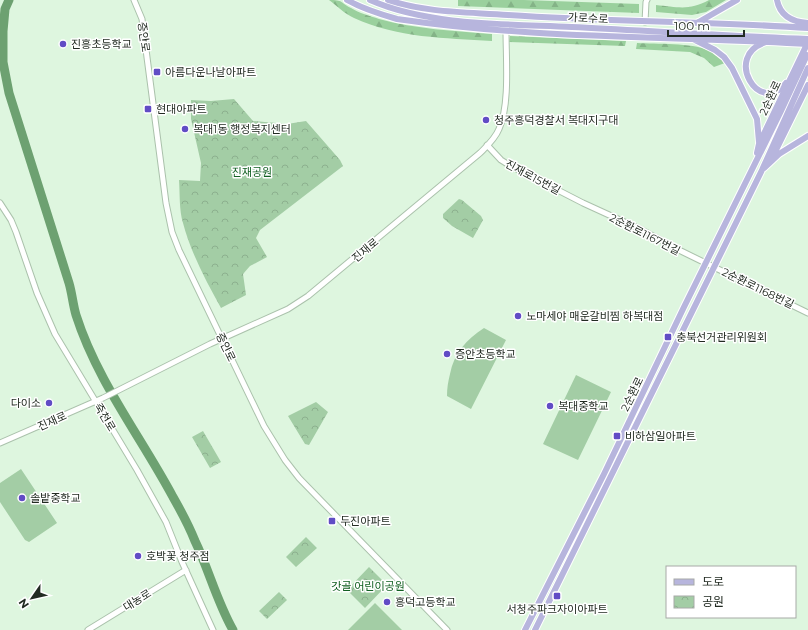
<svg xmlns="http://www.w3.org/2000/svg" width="808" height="630" viewBox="0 0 808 630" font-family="Montserrat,'Noto Sans KR',sans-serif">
<defs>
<pattern id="forest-firs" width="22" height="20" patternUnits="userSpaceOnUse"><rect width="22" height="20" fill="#9ad09d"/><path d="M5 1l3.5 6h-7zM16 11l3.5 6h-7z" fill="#84b387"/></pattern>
<pattern id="park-crowns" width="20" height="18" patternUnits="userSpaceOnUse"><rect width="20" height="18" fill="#a3cda5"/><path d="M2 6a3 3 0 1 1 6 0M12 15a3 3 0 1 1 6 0" fill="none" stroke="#8cb08e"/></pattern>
</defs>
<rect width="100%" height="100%" fill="#def6df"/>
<path fill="#a3cda5" d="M484 328 506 340 471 409 447 396C447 388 448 382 450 374 454 353 466 340 484 328Z
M576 375 611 392 578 460 543 444Z
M21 469 57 523 29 542 25 540 0 502V483Z
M375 603 402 630H348Z"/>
<path fill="url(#forest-firs)" d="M329 0C344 0 339 2 351 8 359 13 370 16 379 19 416 29 454 31 492 34V41C445 38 397 38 354 18 345 14 337 6 329 0Z
M458 0H524L639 4V13L458 6Z
M709 0H726L706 12 692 15 656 12V5C678 7 689 11 709 0Z
M510 36 626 41 625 46 509 42Z
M637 43C656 44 692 43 708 50 714 52 720 58 725 63L714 67 704 58 690 52 636 49Z"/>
<path fill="url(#park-crowns)" d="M234 99 253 121 287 124 306 121 340 160 343 166 260 230 256 238 267 257 250 266 243 274 246 295 221 308C206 281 191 253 183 223 179 210 180 194 179 180L200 181 201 163 191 119V100L211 101Z
M459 199 462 200 481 216 483 220 473 238 452 226 443 218V214Z
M316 402 328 412 309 445 305 444 288 416Z
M203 431 221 462 210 468 192 437Z
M306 537 317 548 296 567 286 557Z
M369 567 387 585 365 608 347 590Z
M279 592 287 600 267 619 259 611Z"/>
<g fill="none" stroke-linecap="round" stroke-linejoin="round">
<path stroke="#6da171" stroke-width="9" d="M9 0 5 9 3 31V62L9 93 69 283C72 293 73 305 76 315 97 381 141 437 173 497 181 511 189 526 195 541 209 570 217 602 233 630"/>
<defs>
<path id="minor" d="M134 0 142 19 166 203 172 232 179 250 264 426 285 460 299 478 447 630
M645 22 646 2 647 0
M487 145 501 160 509 165 583 203 642 230 681 251 808 313
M0 203 11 220 16 232 37 293 55 334 137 470 166 522 182 562 213 630
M0 443 103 398 210 344 288 309 308 296 480 153C487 146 495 139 499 129 510 105 506 59 506 31
M88 630 186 570"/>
<path id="major" d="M347 0C363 9 379 14 397 19 533 39 671 36 808 44
M370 0C429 26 508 24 572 27 651 31 729 36 808 39
M388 0C427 13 467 12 508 15 608 22 708 21 808 28
M777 0C780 16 792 22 808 23
M697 23 737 0
M693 39 715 50 724 57 732 68 757 119 759 142
M766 42C722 56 760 117 786 83
M757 153 759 144 808 42
M771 157 776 150 808 85
M764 168 779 154 808 136
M525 630 604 474 684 307 780 113 807 55
M535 630 762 170 808 68"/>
</defs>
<use href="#minor" stroke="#abc2ac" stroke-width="7"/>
<use href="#major" stroke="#fff" stroke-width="8"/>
<use href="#minor" stroke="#fff" stroke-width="5"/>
<use href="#major" stroke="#b7b5dd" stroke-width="6"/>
</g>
<g fill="#614cc5" stroke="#fff" stroke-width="1.5">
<circle cx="63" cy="44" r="4"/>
<rect x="153" y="68" width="8" height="8" rx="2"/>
<rect x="144" y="105" width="8" height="8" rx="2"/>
<circle cx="486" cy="120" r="4"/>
<circle cx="185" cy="129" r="4"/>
<circle cx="518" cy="316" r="4"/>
<rect x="664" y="333" width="8" height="8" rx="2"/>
<circle cx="447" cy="354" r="4"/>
<circle cx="49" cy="403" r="4"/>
<circle cx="550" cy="406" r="4"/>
<rect x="613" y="432" width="8" height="8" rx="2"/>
<circle cx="22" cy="498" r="4"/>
<rect x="328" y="517" width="8" height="8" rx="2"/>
<circle cx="138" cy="556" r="4"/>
<rect x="553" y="592" width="8" height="8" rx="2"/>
<circle cx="387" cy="602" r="4"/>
</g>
<g text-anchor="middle" stroke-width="3" stroke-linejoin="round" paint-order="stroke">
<g font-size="11" fill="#222b22" stroke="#fff">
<text transform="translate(588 18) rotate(3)" y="4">가로수로</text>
<text transform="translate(144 37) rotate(82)" y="4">증안로</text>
<text transform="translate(770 98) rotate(-65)" y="4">2순환로</text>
<text transform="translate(533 177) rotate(28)" y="4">진재로15번길</text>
<text transform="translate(645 234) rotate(27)" y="4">2순환로1167번길</text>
<text transform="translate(365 250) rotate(-40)" y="4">진재로</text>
<text transform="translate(758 288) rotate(26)" y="4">2순환로1168번길</text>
<text transform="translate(226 347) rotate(64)" y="4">증안로</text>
<text transform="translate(632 394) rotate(-64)" y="4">2순환로</text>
<text transform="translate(105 417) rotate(59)" y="4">죽천로</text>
<text transform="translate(52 421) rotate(-24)" y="4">진재로</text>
<text transform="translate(137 600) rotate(-32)" y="4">대농로</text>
</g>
<g font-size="11" fill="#222b22" stroke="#fff" text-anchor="start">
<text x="71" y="48">진흥초등학교</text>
<text x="165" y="76">아름다운나날아파트</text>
<text x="156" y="113">현대아파트</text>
<text x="494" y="124">청주흥덕경찰서 복대지구대</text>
<text x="193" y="133">복대1동 행정복지센터</text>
<text x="526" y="320">노마세야 매운갈비찜 하복대점</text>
<text x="676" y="341">충북선거관리위원회</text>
<text x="455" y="358">증안초등학교</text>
<text x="41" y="407" text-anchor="end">다이소</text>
<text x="558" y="410">복대중학교</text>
<text x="625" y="440">비하삼일아파트</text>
<text x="30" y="502">솔밭중학교</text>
<text x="340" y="525">두진아파트</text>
<text x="146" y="560">호박꽃 청주점</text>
<text x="395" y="606">흥덕고등학교</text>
<text x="557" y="613" text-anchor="middle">서청주파크자이아파트</text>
</g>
<g font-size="11" fill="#126022" stroke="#fff">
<text x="252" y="176">진재공원</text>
<text x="368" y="590">갓골 어린이공원</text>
</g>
</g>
<rect x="666" y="566" width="130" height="52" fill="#ffffff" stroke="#a7aaa7"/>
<rect x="674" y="579" width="20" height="6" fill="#b7b5dd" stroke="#a7aaa7"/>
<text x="702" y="586" font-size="12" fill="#222b22">도로</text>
<rect x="674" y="596" width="20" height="12" fill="url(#park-crowns)" stroke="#a7aaa7"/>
<text x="702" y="606" font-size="12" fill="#222b22">공원</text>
<g transform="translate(32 598) rotate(236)" stroke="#ffffff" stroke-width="3" paint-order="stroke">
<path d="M0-3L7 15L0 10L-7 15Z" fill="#222b22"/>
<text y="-6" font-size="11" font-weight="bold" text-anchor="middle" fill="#222b22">N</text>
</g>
<path d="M668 30v6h76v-6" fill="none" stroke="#222b22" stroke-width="2"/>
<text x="674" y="30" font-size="12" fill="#222b22" stroke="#ffffff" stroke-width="3" paint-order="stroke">100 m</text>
</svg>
